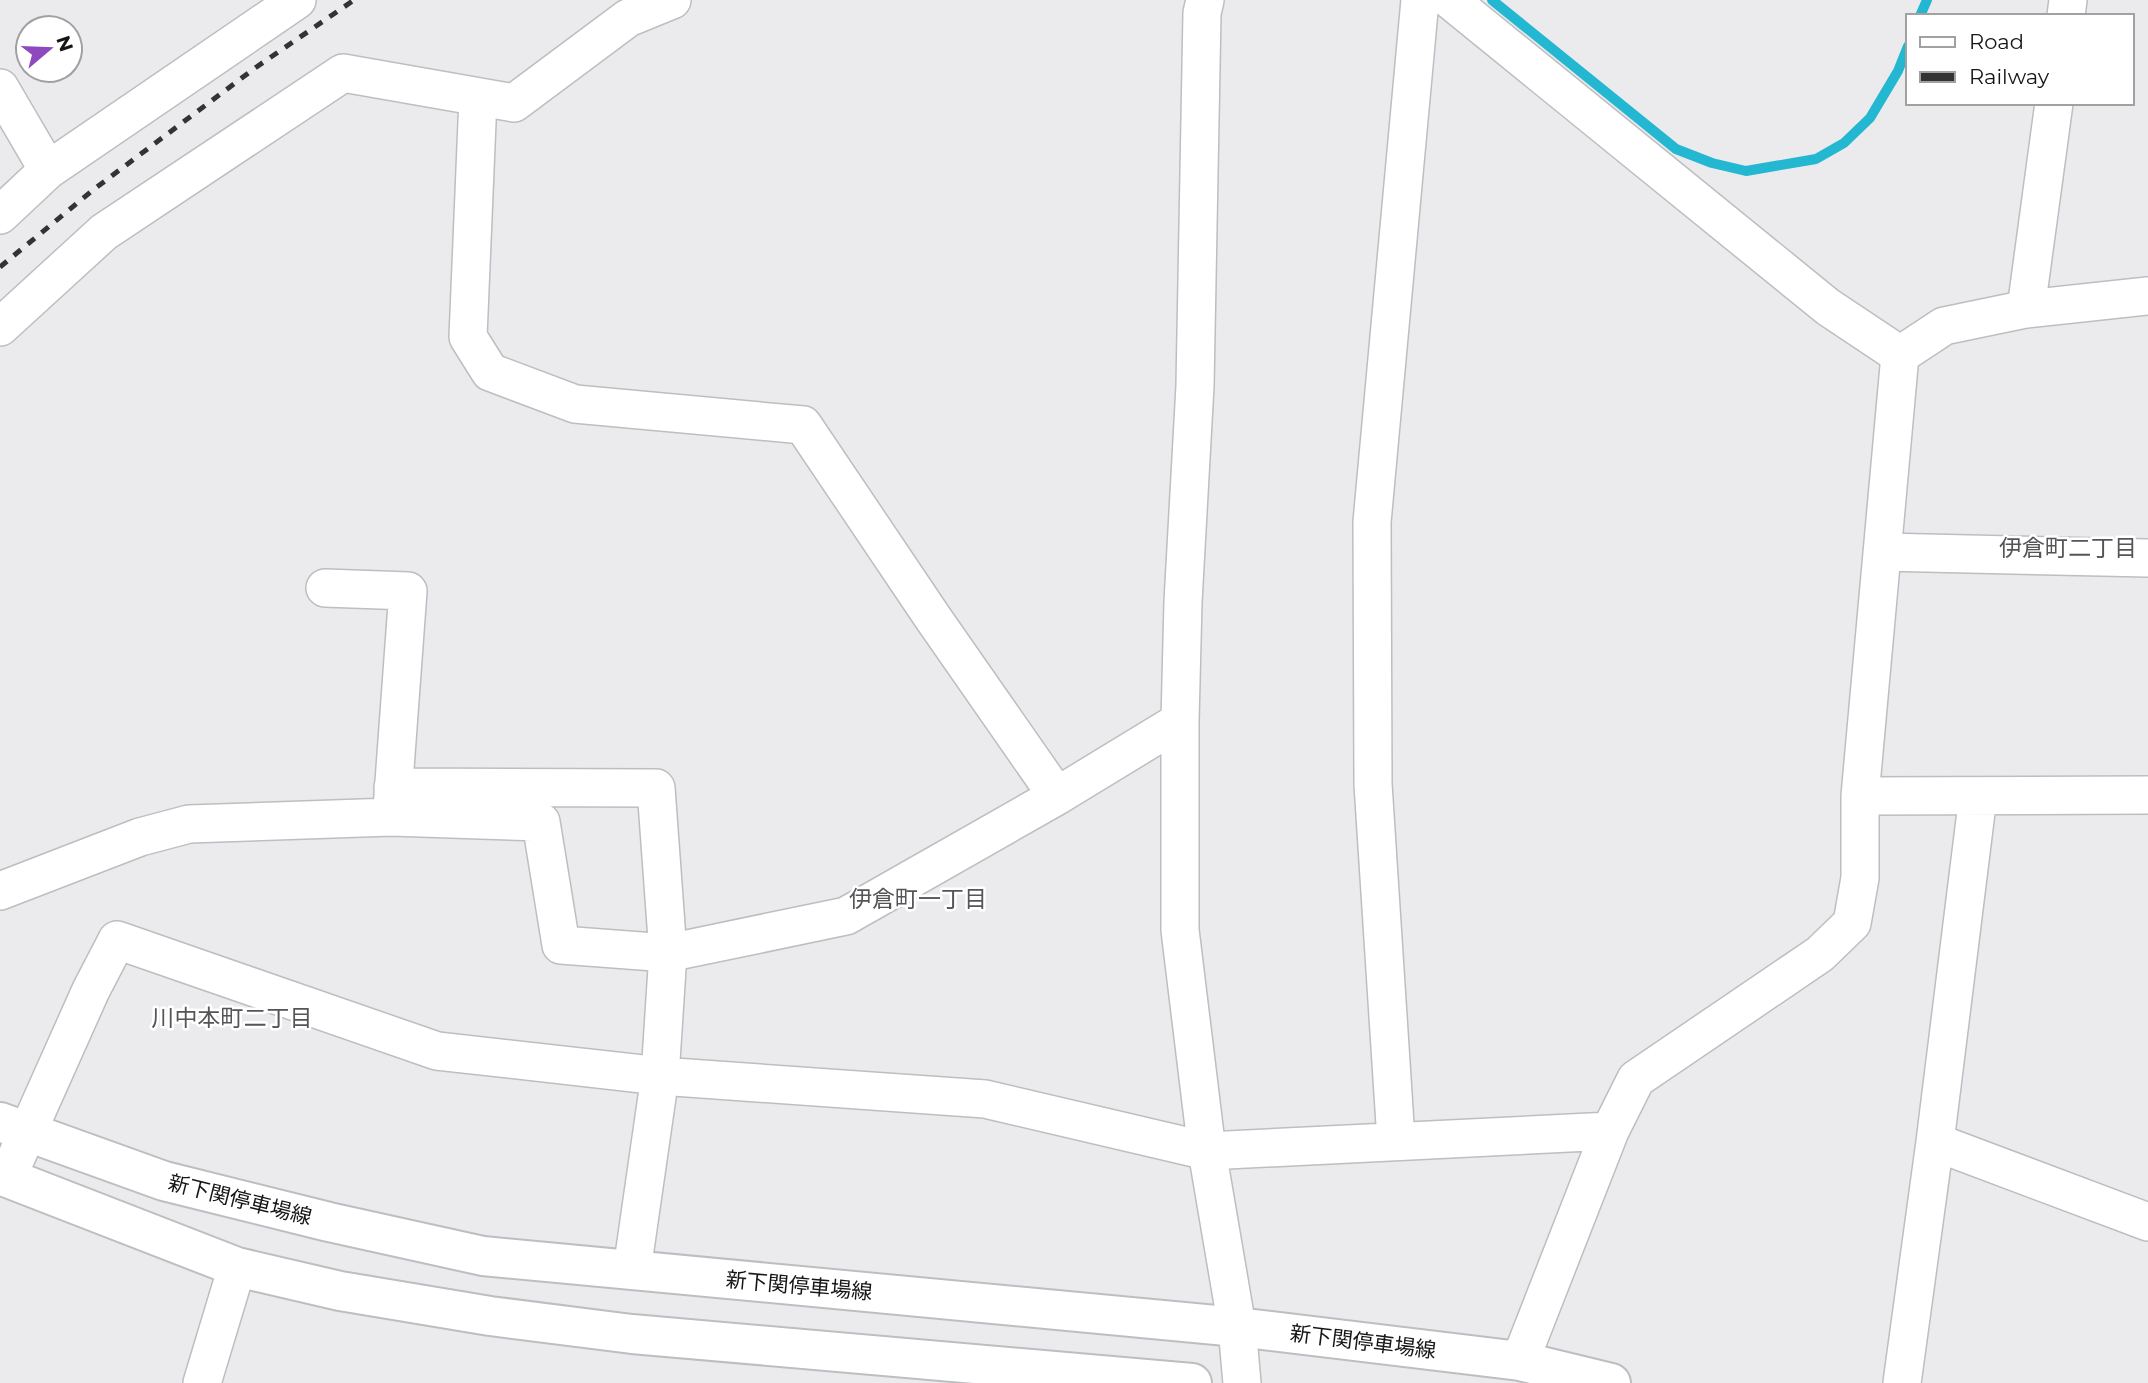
<svg xmlns="http://www.w3.org/2000/svg" width="2148" height="1383" viewBox="0 0 2148 1383" font-family="Montserrat,'Noto Sans JP',sans-serif">
<rect width="100%" height="100%" fill="#ebebee"/>
<g fill="none" stroke-linecap="round" stroke-linejoin="round">
<path stroke="#23b7d2" stroke-width="10" d="M1492 0 1676 149 1712 163 1746 171 1816 159 1844 143 1870 118 1898 71 1908 46
M1920 16 1927 0"/>
<defs>
<path id="minor" d="M1205 0 1202 13 1195 386 1183 602 1180 721V930L1207 1151 1237 1327 1242 1383
M1450 0 1828 307 1900 355
M2066 16 2068 0
M0 88 48 170
M478 98 468 337 490 372 575 404 803 425 933 618 1057 796
M0 215 48 170 297 0
M2026 309 2054 103
M0 327 104 232 343 73 514 103 628 18 672 0
M1900 355 1944 326 2026 309 2148 296
M1882 552 2148 558
M325 588 408 591 392 809
M393 787 656 788 668 953 660 1076 632 1270
M1860 796 2148 795
M0 891 140 837 189 824 391 817 541 822 561 945 668 953 846 916 1057 796 1180 721
M1396 1140 1373 784 1372 522 1420 0
M1935 1142 2148 1222
M7 1178 91 990 117 940 437 1051 660 1076 985 1099 1207 1151 1610 1131
M1520 1361 1610 1131 1636 1079 1820 954 1852 923 1860 878V796L1900 355
M202 1383 237 1267
M1902 1383 1935 1142 1978 796"/>
<path id="major" d="M0 1122 164 1181 329 1222 483 1256 1237 1327 1520 1361 1611 1383
M0 1175 237 1267 340 1291 490 1316 632 1334 1192 1383"/>
</defs>
<use href="#minor" stroke="#bdbec1" stroke-width="40"/>
<use href="#major" stroke="#bdbec1" stroke-width="42"/>
<use href="#minor" stroke="#fff" stroke-width="37"/>
<use href="#major" stroke="#fff" stroke-width="38"/>
<path stroke="#333334" stroke-width="5" stroke-dasharray="9 9" stroke-linecap="butt" d="M0 267 93 190 255 68 354 0"/>
</g>
<g text-anchor="middle" stroke-width="5" stroke-linejoin="round" paint-order="stroke">
<g font-size="21" fill="#151516" stroke="#fff">
<text transform="translate(240 1200) rotate(14)" y="7">新下関停車場線</text>
<text transform="translate(799 1286) rotate(5)" y="7">新下関停車場線</text>
<text transform="translate(1363 1342) rotate(7)" y="7">新下関停車場線</text>
</g>
<g font-size="23" fill="#555558" stroke="#fff">
<text x="2068" y="556">伊倉町二丁目</text>
<text x="918" y="907">伊倉町一丁目</text>
<text x="232" y="1026">川中本町二丁目</text>
</g>
</g>
<rect x="1906" y="14" width="228" height="91" fill="#ffffff" stroke="#a1a1a2" stroke-width="2"/>
<rect x="1920" y="37" width="35" height="10" fill="#ffffff" stroke="#a1a1a2" stroke-width="2"/>
<text x="1969" y="49" font-size="21" fill="#151516">Road</text>
<rect x="1920" y="72" width="35" height="10" fill="#333334" stroke="#a1a1a2" stroke-width="2"/>
<text x="1969" y="84" font-size="21" fill="#151516">Railway</text>
<g transform="translate(49 49) rotate(71)"><circle r="33" fill="#ffffff" stroke="#a1a1a2" stroke-width="2"/>
<path d="M0-5L12 26L0 18L-12 26Z" fill="#8d49bd"/>
<text y="-10" font-size="19" font-weight="bold" text-anchor="middle" fill="#151516">N</text>
</g>
</svg>
